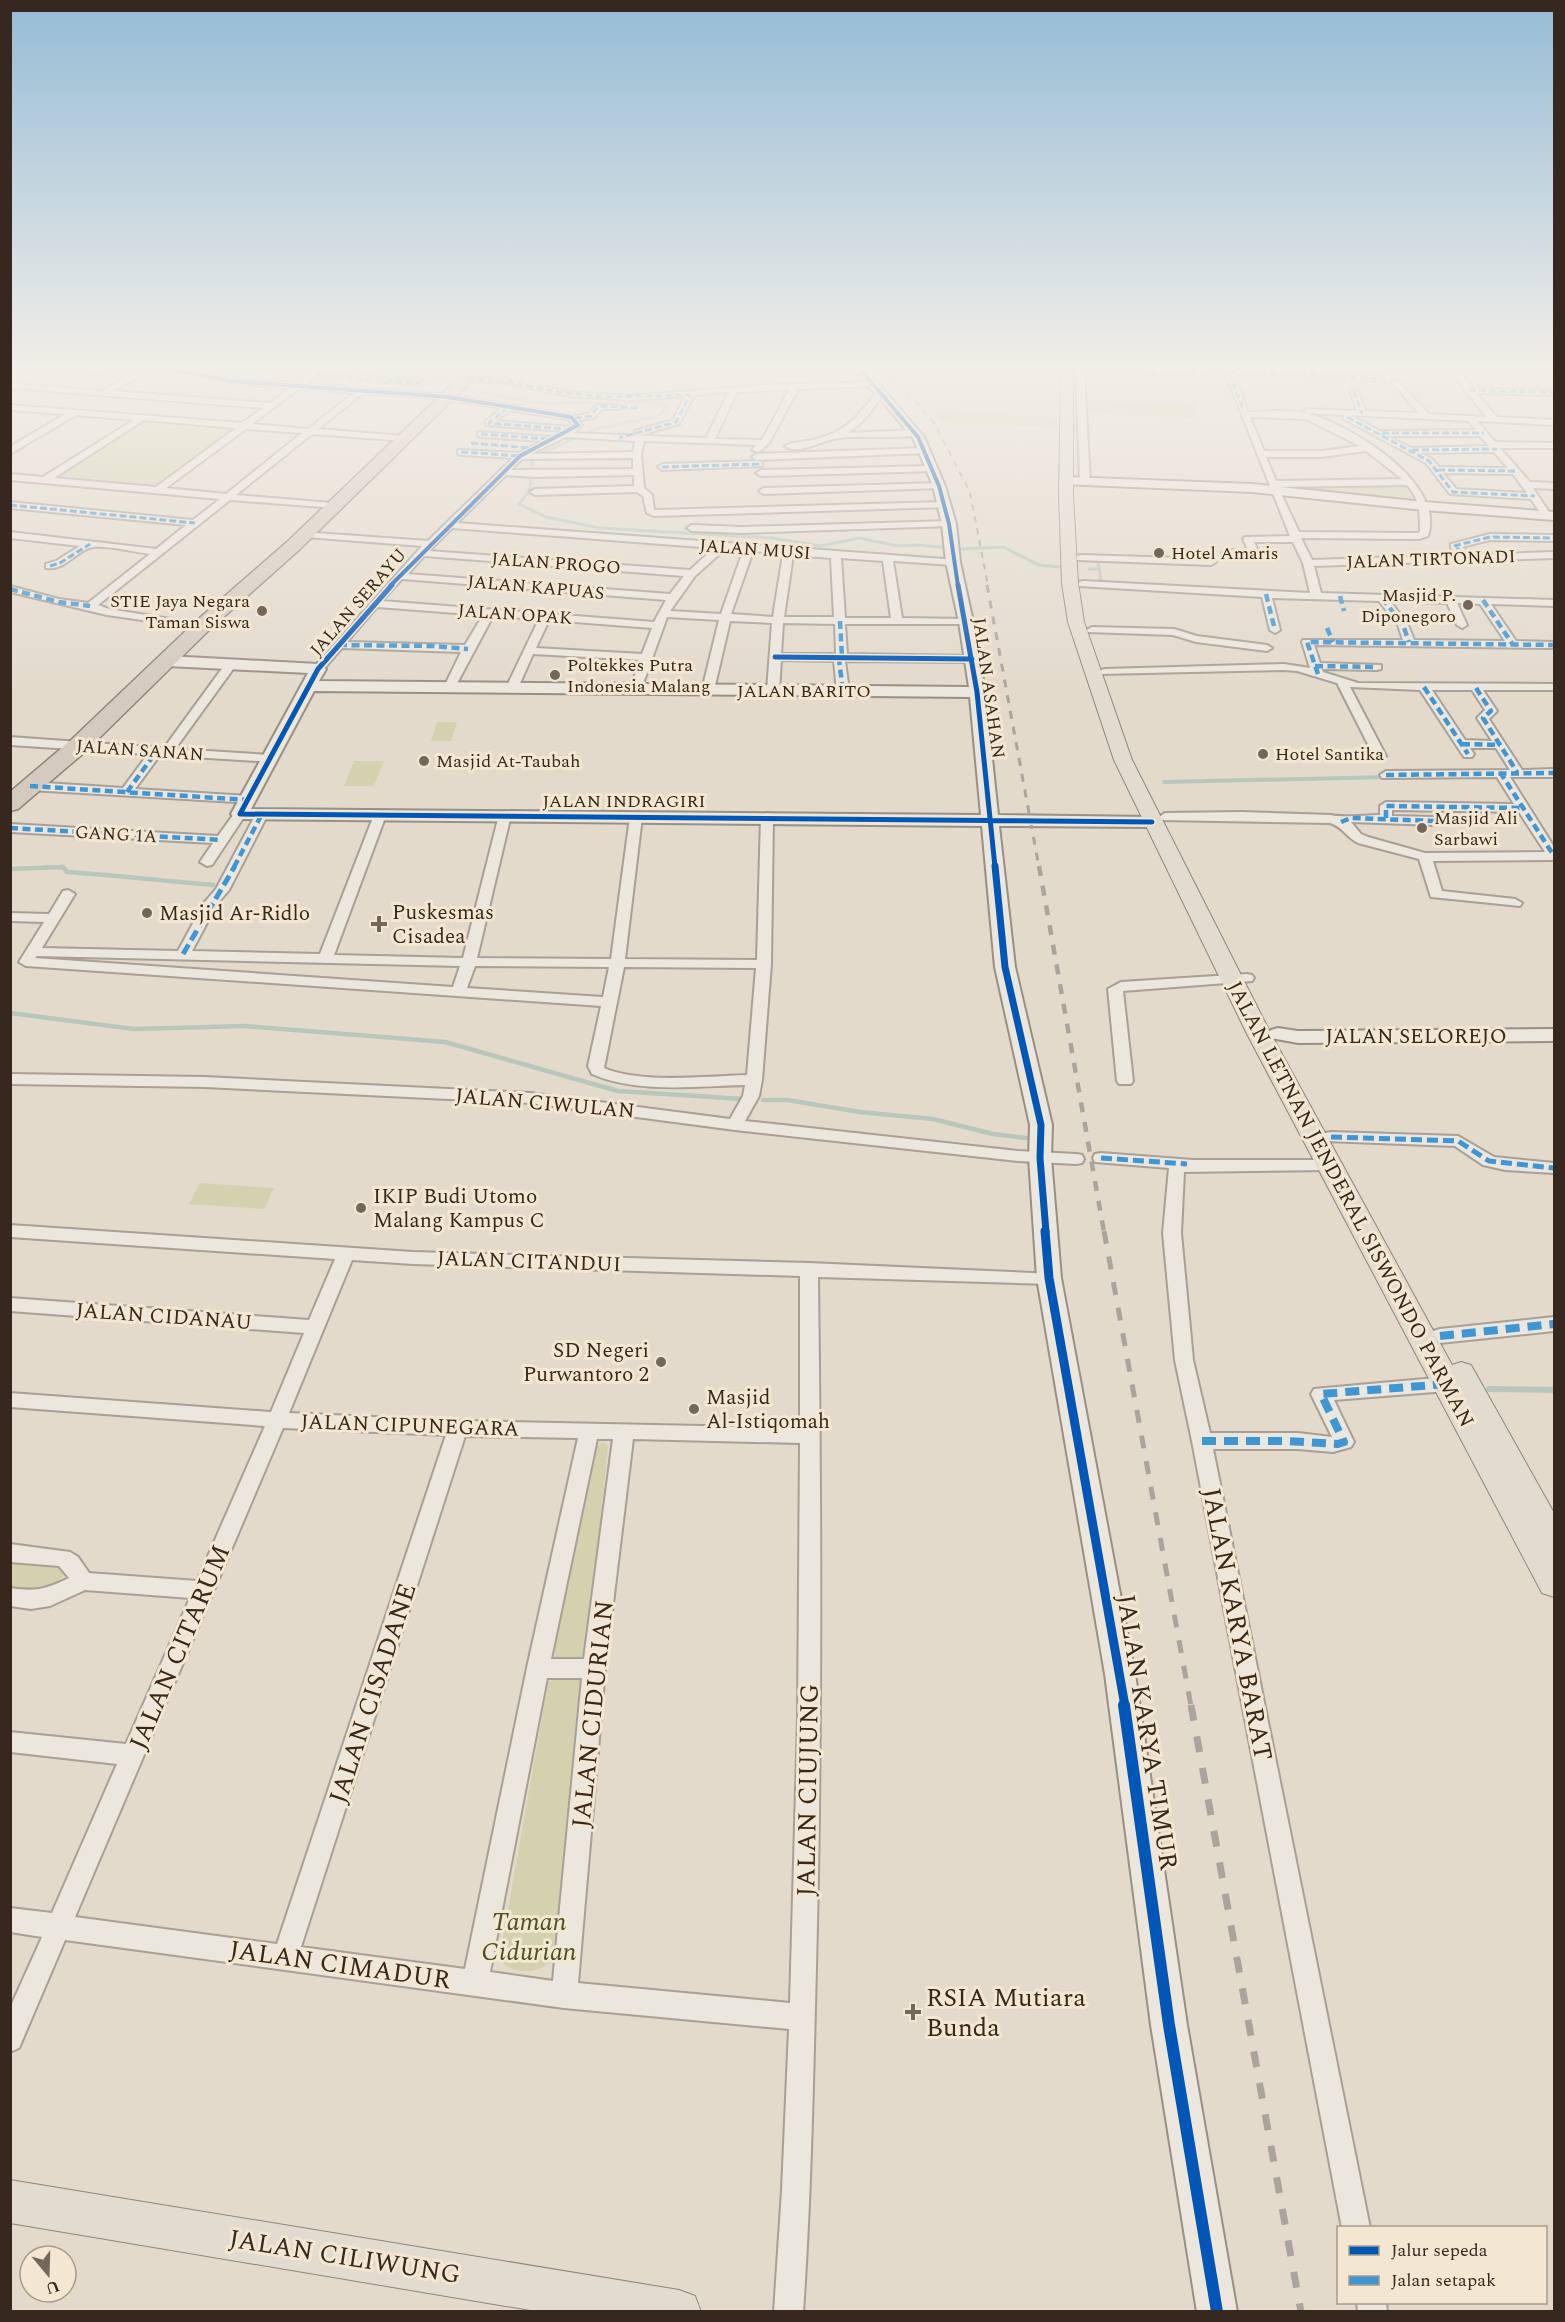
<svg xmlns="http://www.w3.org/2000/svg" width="1565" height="2322" viewBox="0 0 1565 2322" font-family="Spectral,serif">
<rect width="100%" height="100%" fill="#e3dacc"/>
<path fill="#d4d1af" d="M1087 400 1195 404V418L1087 413Z
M934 413 1057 417V427L943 422Z
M141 421 236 428 155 487 55 477Z
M1407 485 1418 499 1416 501 1285 488Z
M437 722H457L451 741H431Z
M354 761H384L374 786H344Z
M200 1183 274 1188 264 1209 189 1204Z
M603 1442 608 1446 588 1653 582 1660 558 1661 552 1652 595 1448Z
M11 1558 62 1565C65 1570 65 1573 61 1579 51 1597 28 1591 11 1590Z
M555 1678H578L584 1686 553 1958C540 1975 520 1974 503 1964L500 1954 548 1683Z"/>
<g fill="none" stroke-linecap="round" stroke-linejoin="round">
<path stroke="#b8c7bc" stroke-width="3" d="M371 369 402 377 457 382
M465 388 511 399 543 403 651 402 667 406 658 416 596 429 537 455 532 460 530 490 519 504 546 517 600 528 772 538 821 546 859 538 898 546 918 545 960 549 1003 547 1039 565 1060 567
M1098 561 1101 581
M1089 569H1099"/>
<path stroke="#b8c7bc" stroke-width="4" d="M1164 782 1388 777
M46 867H63"/>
<path stroke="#b8c7bc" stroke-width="4.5" d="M10 869 63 867 67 872C116 875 164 881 213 885
M10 1013 134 1029 245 1026 445 1042 618 1091 743 1099
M763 1100H787L860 1112 933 1119 993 1134 1034 1139"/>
<path stroke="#b8c7bc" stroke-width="6" d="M1489 1389 1554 1390"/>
<defs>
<path id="street" d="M48 369 134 373 140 369H150L113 391 270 403 290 388 231 383 166 369H183L231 379 296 383 316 369H325L322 372 421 381 425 383 421 385 316 376 306 384 448 395 574 416 588 414 597 405H617L621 407 620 409H602L594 418 578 420 582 425 574 433 592 434 706 438 729 392 694 395 679 424 638 436 635 435V431L673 420 685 396 629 400 569 396 507 383 467 381 463 379 467 377 507 379 569 392 629 396 766 385 878 382V386H875L798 389 769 443 759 452 752 450 757 445 644 441 641 455 644 488 652 495 654 510 945 502 950 505 948 507 654 516 647 513 643 496 637 492 535 495 530 492 535 489 634 486V475L534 477 506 475 457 523 957 560V564L953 565 893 561 902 618 966 619 970 620V624H845L847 654 972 656 978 659 972 662 845 661 849 691 843 694 837 691 834 661 781 660 779 691 773 694 767 691 772 623 730 621 714 690 708 693 702 690 719 620 667 617 640 692H632L630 690 640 660 533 654 518 688 512 691 506 688 539 619 493 616 454 689 450 690 444 687 461 652 342 648 322 671H314V667L422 546 305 537 300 534 302 532 428 541 513 458 461 455 458 454V450L519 453 543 441 481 437 478 436V432L552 437 564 431 486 425V421L502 408 448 399 363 393 318 429 404 436 407 437V441L312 434 236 495 332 503 335 504V508L230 500 98 605 109 609 201 624 205 625V629L107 615 10 592V586L59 599 88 603 150 554C134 552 108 545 93 547 76 550 66 571 46 568V564L56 561 80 546 10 538V532L156 549 186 525 10 508V502L193 520 220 499 10 480V474L43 477 134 420 76 415 10 454V447L65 414 10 410V405L242 423 263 408 10 388V384L103 391 127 377ZM300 388 354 393 308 429 252 424ZM790 389 762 440 715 439 737 392ZM510 410 568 419 573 425 571 427 496 421ZM144 420 236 428 156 487 54 478ZM246 429 302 433 226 494 166 488ZM566 437 635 441 633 452 531 454ZM633 458V469L511 470 522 459ZM452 528 714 548 690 570 429 551ZM725 549 743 551 721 614 670 611 695 576ZM753 551 783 554 773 617 731 614ZM793 555 831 558 834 617H784ZM424 556 684 576 670 594 408 574ZM841 558 883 561 891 618H845ZM402 579 666 600 654 622 382 601ZM377 607 483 615 465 645 347 642ZM549 620 652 628 642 654 536 648ZM783 623 835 624 836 654H781Z
M810 369H864L866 371 862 373H812L808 371Z
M898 369H932C924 373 906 373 898 369Z
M1076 369 1297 371 1386 377 1383 373 1387 371 1429 414 1487 417 1466 392 1451 369H1459L1471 388 1554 391V395L1476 393 1497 417 1554 420V425L1477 421 1495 442 1554 443V448H1500L1530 482 1554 483V489L1533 488 1551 515 1546 518 1543 517 1531 499 1450 494 1426 463 1344 419V415L1307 413 1303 411 1307 409 1357 411 1350 391 1354 389 1358 391 1365 411 1419 413 1391 382 1297 375H1234L1248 412C1268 412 1289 409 1309 414 1352 426 1446 483 1428 536L1419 539 1301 538 1312 560 1460 555 1451 548V544L1490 534 1554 535V541L1490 540 1462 547 1472 555 1554 552V558L1314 566 1321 593 1554 600V606L1491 604 1516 641 1554 642V648L1314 645 1320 663 1381 665V669L1377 670 1322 669 1323 672 1358 683 1554 684V690H1483L1497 711 1489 719 1522 770 1554 769V777H1510L1554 847V860L1433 861 1442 891 1515 899 1522 903 1520 906 1431 897 1419 859 1358 843C1347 838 1343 827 1330 823L1160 820 1159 817 1165 813 1242 812 1331 815C1342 818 1365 815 1380 815V806L1386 802 1514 804 1497 777 1382 778 1380 775 1386 771 1510 770 1496 748H1470L1474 754 1472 757H1464L1420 690 1350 687 1386 756 1380 760 1374 756 1337 683 1297 671 1284 670 1100 674 1098 672 1104 669 1284 664 1310 668 1302 642 1303 640H1403L1398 625 1379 601 1272 598 1280 630 1275 633 1270 630 1262 597 1079 586V582L1083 581 1310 593 1303 563 1293 542H1254L1259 553C1251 558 1230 558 1222 553L1227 550H1248L1243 539 1245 537 1290 536 1226 375 1084 373 1090 481 1085 484 1080 481ZM1350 415 1468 421 1476 430 1380 431ZM1250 417 1306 419 1360 446 1322 451H1264ZM1388 436H1480L1489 446 1411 448ZM1366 451 1402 479 1276 481 1266 457H1322ZM1494 452 1508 468 1439 467 1432 459 1420 453ZM1443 473 1513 474 1527 493 1456 489ZM1407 485C1420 499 1420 514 1420 532L1418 533 1299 532 1278 487ZM1390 601 1447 603 1457 625 1462 628 1467 625 1457 603 1480 604 1505 641 1414 640 1408 625ZM1432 690H1472L1485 710 1477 718 1492 741 1465 740ZM1392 810 1519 812 1545 852 1425 853 1368 837 1361 834 1351 822 1434 825 1440 821 1434 817 1392 816Z
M878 389 885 391C875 408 864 422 848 433L916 430 919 431V435C893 439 865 435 839 438 824 439 799 456 785 446 793 441 807 442 817 439 846 432 862 413 878 389Z
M925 448 928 449V453L756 460 752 457 756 454Z
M759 461 762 462V466L662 470 658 467 662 464Z
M932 466 935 467V471L761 476 756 473 761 470Z
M939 483 944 486 942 488 764 494 759 491 764 488Z
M949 521 952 522V526L741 533 692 531 687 528 692 525 741 527Z
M1081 555 1211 559 1216 562 1211 565 1077 560V556Z
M1092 627 1174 629 1197 636 1267 645 1272 648 1267 651 1196 642 1173 635 1088 632 1087 630Z
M230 662 236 665 175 749 270 755 276 759 274 762 160 755 135 789 249 796 253 797 255 800 253 803 30 790 24 786 30 782 123 788 148 754 10 745V737L164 748 226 663Z
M240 810 246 814 212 865 207 866 200 862 213 843 10 832V824L218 836 236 811Z
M262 810 268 814 229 890 217 904 192 951 320 954 374 815 380 811 386 815 334 955 463 958 499 815 505 811 511 815 477 958 611 959 630 817 636 813 642 817 625 959 757 960 761 817 767 813 772 814 773 817 771 964 762 1080 759 1096 745 1121 1018 1151 1076 1154 1082 1155 1084 1159 1082 1163 1076 1164 1018 1161 735 1130 530 1103 205 1087 10 1084V1074L205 1077 530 1093 730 1119 743 1096 745 1085C696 1086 638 1094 592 1074L588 1066 601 1006 26 966 19 962 44 922 10 921V913L49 914 63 891 68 890 75 894 42 948 178 951 204 903 216 889 256 814ZM37 956 460 966 453 987 35 958ZM475 966 609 967 603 997 467 988ZM624 967 756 968 747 1075C706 1076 641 1084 604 1068Z
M1247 974 1252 975 1254 978 1252 981 1123 991 1133 1081 1131 1084H1119L1117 1081 1108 989 1121 982Z
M1331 1132 1458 1136 1494 1157 1554 1163V1173L1505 1170 1483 1165 1455 1146 1325 1141 1323 1137 1325 1133Z
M1101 1153 1193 1160H1329L1335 1161 1337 1165 1335 1169 1329 1170 1184 1172 1181 1233 1193 1360 1210 1433H1298L1332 1437 1311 1394 1314 1389 1447 1377 1454 1379 1456 1384 1454 1389 1447 1391 1334 1400 1354 1442 1351 1447 1333 1452 1298 1449H1213L1370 2228H1342L1192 1441 1175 1360 1163 1233 1169 1168 1095 1162 1093 1158 1095 1154Z
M10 1225 413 1252 809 1263 1055 1274 1058 1278 1055 1282 1049 1284 818 1277C821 1507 822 1738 816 1968 813 2083 811 2197 803 2312H774L782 2190 789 2029 564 2008 65 1940 19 2048 10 2052V2008L42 1937 10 1932V1908L52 1913 117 1764 10 1752V1732L126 1744 190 1598 85 1590 50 1606 31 1609 10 1606V1588C36 1592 46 1589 69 1578L59 1566 10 1562V1544L70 1552 78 1557 89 1573 197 1581 265 1426 10 1407V1393L271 1412 304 1333 10 1311V1298L309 1320 335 1259 10 1237ZM352 1260 413 1264 800 1276V1428L458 1421 289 1413ZM283 1428 446 1435 277 1944 75 1917ZM465 1436 578 1438 527 1668 465 1969 301 1947ZM597 1439H613L584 1659H551ZM633 1439 800 1443 798 1718 790 2003 578 1983 605 1669ZM547 1678H582L553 1981 490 1972Z
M1554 1317V1331L1440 1343 1433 1341 1431 1336 1433 1331 1440 1329Z
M1357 2302H1386L1387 2312H1358Z"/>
<path id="secondary" d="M855 369H866L924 437 945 486 956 524 960 562 973 622 985 692 998 815 1152 817 1158 818 1161 822 1158 826 1152 827 999 826 1015 967 1052 1125 1051 1158 1061 1278 1135 1674 1187 2025 1237 2312H1197L1151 2025 1105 1674 1037 1278 1029 1158 1030 1125 995 967 982 826 240 819 234 818 231 814 308 673 168 666 160 661 168 656 318 664 326 669 319 681 969 687 959 622 946 562 942 524 933 486 913 438ZM314 691 970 697 981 815 251 809Z
M1066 477 1252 484 1424 502 1554 512V520L1424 510 1252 492 1062 484 1060 481Z
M1278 1028 1298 1031 1554 1029V1041L1298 1043 1271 1038 1268 1034 1271 1030Z"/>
<path id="primary" d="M1061 369H1073V495L1078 583 1084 622 1132 760 1271 1034 1452 1365 1461 1362 1471 1365 1554 1513V1597L1542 1593 1247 1034 1114 760 1068 622 1062 583 1059 495Z
M10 2180 679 2290 695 2296 701 2312H542L10 2223Z"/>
<path id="highway" d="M468 369H484L299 550 208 631 86 751 18 809 10 811V792L70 741 194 623 287 542Z"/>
</defs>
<use href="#street" stroke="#a89f96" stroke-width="4"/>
<use href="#secondary" stroke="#988f85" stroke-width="4"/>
<use href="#primary" stroke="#8d857c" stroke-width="2"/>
<use href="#highway" stroke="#8d857c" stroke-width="3"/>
<use href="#street" fill="#ebe6de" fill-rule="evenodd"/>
<use href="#secondary" fill="#ebe6de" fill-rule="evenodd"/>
<use href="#primary" fill="#e2dbcf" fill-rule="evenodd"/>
<use href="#highway" fill="#d5cabe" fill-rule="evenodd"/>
<path stroke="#aaa49e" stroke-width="2" stroke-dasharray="6 6" stroke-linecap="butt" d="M879 369 919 405 934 423 970 492 988 586"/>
<path stroke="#aaa49e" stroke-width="3" stroke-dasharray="8 8" stroke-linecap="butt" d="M987 585 1039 867"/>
<path stroke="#aaa49e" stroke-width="4.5" stroke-dasharray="10 10" stroke-linecap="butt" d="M1039 866 1104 1232"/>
<path stroke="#aaa49e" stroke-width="5" stroke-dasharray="13 13" stroke-linecap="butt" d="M1104 1231 1191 1706"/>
<path stroke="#aaa49e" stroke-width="7" stroke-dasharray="16 16" stroke-linecap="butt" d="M1191 1705 1301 2312"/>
<path stroke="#3e96d5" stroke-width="3" stroke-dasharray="7 3" stroke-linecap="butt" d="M902 369H928
M1080 371 1297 373 1394 380
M1229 373 1243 409
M316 374 421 383
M467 379 507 381 558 392 604 397 690 395 676 422 619 438
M1469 390 1554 393
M1354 391 1362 414
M508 407 489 423 567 429
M1347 417 1429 461 1453 492 1535 496
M575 418 591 416 597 408 603 406 641 408
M1382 433H1484
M481 434 547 439
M471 443 531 448
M1412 450 1497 449
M461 452 520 456
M662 467 759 464
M1438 470 1515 471
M10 505 195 523
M1470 558 1454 546 1490 537 1554 538
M50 566 60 563 90 544"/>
<path stroke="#3e96d5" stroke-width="4.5" stroke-dasharray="8 4.5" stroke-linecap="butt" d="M10 589 59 602 90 606
M1266 594 1275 630
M1340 596 1344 611
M1382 598 1403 625 1409 642
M1483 600 1513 645
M840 621 842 657 839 660 843 691
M1327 628 1333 642
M339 645 434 646 468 649
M1315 666 1377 667
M1318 674 1307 642 1554 645
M1424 687 1468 754
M1476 688 1491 711 1483 718 1517 772
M1462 744 1500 745
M1500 772 1554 856
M1386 775 1554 773
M30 786 249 800
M127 792 156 752
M1386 818V806L1525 808
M1341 822 1351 818 1434 821
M10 828 222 840
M234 867 262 814"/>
<path stroke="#3e96d5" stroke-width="5" stroke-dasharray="11 5" stroke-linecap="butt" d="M183 954 235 866
M1331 1137 1458 1141 1489 1161 1554 1168
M1101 1158 1187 1164"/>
<path stroke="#3e96d5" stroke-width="8" stroke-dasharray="14 8" stroke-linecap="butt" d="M1440 1336 1554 1324
M1202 1441H1286L1338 1444 1344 1442 1321 1394 1447 1384"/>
<defs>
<path id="cycleway-far4" d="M170 369 231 381 448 397 571 417 578 425 520 456 390 586
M860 369 918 437 939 486 949 524 958 586"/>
<path id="cycleway-far3" d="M392 585 318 669 240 814 1152 822
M958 585 977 692 995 867
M775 657 972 659"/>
<path id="cycleway-far2" d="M995 866 1005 967 1041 1125 1040 1158 1046 1232"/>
<path id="cycleway-far1" d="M1045 1231 1049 1278 1125 1706"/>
<path id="cycleway" d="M1124 1705 1169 2025 1217 2312"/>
</defs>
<use href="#cycleway-far4" stroke="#f3e7d2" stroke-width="6"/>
<use href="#cycleway-far3" stroke="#f3e7d2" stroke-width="8"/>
<use href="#cycleway-far2" stroke="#f3e7d2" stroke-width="10"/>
<use href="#cycleway-far1" stroke="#f3e7d2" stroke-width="13"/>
<use href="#cycleway" stroke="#f3e7d2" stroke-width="16"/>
<use href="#cycleway-far4" stroke="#0057b8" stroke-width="4"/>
<use href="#cycleway-far3" stroke="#0057b8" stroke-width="5"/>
<use href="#cycleway-far2" stroke="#0057b8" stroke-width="7"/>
<use href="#cycleway-far1" stroke="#0057b8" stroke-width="9"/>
<use href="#cycleway" stroke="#0057b8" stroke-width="12"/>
</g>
<linearGradient id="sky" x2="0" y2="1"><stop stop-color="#95bcd6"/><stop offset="0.53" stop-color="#f2eee8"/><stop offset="1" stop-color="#f2eee8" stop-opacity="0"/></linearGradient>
<rect width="1565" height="694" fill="url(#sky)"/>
<g fill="#73665b" stroke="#f3e7d2" stroke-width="2">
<circle cx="1159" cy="553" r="6"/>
<circle cx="1468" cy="605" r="6"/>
<circle cx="262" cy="611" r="6"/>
<circle cx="555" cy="675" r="6"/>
<circle cx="1263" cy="754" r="6"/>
<circle cx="424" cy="761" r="6"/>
<circle cx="1422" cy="828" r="6"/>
<circle cx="147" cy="913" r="6"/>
<path d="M376 915h6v6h6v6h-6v6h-6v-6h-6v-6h6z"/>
<circle cx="361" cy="1208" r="6"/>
<circle cx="661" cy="1362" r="6"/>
<circle cx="694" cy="1409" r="6"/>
<path d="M910 2003h6v6h6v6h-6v6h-6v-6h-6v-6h6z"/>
</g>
<g text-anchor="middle" stroke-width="6" stroke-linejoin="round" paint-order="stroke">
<g font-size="18" fill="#36281e" stroke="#f3e7d2">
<text transform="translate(755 549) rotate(4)" y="6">JALAN MUSI</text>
<text transform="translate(1431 559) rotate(-2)" y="6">JALAN TIRTONADI</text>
<text transform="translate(556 563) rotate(4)" y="6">JALAN PROGO</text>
<text transform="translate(536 587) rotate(5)" y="6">JALAN KAPUAS</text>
<text transform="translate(358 602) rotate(-49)" y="6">JALAN SERAYU</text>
<text transform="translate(515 614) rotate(4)" y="6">JALAN OPAK</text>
<text transform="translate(989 688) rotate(82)" y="6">JALAN ASAHAN</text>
<text x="804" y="697">JALAN BARITO</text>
<text transform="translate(140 750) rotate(4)" y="6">JALAN SANAN</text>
<text x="624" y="807">JALAN INDRAGIRI</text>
<text transform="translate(116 834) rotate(3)" y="6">GANG 1A</text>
</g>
<g font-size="18" fill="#36281e" stroke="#f3e7d2" text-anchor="start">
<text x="1171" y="559">Hotel Amaris</text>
<text x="1456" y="601" text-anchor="end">Masjid P.<tspan x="1456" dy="21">Diponegoro</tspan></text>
<text x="250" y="607" text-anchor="end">STIE Jaya Negara<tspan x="250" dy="21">Taman Siswa</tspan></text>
<text x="567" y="671">Poltekkes Putra<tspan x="567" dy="21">Indonesia Malang</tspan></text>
<text x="1275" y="760">Hotel Santika</text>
<text x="436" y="767">Masjid At-Taubah</text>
<text x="1434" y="824">Masjid Ali<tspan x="1434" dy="21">Sarbawi</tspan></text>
</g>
<g font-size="21" fill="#36281e" stroke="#f3e7d2" text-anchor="start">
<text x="392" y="919">Puskesmas<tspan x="392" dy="24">Cisadea</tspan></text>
<text x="159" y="920">Masjid Ar-Ridlo</text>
<text x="373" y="1203">IKIP Budi Utomo<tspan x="373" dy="24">Malang Kampus C</tspan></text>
<text x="649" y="1357" text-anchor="end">SD Negeri<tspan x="649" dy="24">Purwantoro 2</tspan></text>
<text x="706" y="1404">Masjid<tspan x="706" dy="24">Al-Istiqomah</tspan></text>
</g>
<g font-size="21" fill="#36281e" stroke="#f3e7d2">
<text x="1416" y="1043">JALAN SELOREJO</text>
<text transform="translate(545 1103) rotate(5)" y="7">JALAN CIWULAN</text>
<text transform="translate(1351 1204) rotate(62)" y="7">JALAN LETNAN JENDERAL SISWONDO PARMAN</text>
<text transform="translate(529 1261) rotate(2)" y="7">JALAN CITANDUI</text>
<text transform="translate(164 1316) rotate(4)" y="7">JALAN CIDANAU</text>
<text transform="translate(410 1425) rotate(2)" y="7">JALAN CIPUNEGARA</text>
</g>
<g font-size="26" fill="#36281e" stroke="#f3e7d2">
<text transform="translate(1238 1624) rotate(79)" y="9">JALAN KARYA BARAT</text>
<text transform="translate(179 1647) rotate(-67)" y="9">JALAN CITARUM</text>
<text transform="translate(372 1693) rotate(-72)" y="9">JALAN CISADANE</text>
<text transform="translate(592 1714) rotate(-84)" y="9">JALAN CIDURIAN</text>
<text transform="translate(1148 1732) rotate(81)" y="9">JALAN KARYA TIMUR</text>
<text transform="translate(807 1790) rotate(-89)" y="9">JALAN CIUJUNG</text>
<text transform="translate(340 1964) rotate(8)" y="9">JALAN CIMADUR</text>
<text transform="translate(345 2256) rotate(9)" y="9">JALAN CILIWUNG</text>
</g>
<g font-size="26" font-style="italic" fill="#4a5126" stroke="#f3e7d2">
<text x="529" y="1930">Taman<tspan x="529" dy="30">Cidurian</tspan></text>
</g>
<g font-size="26" fill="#36281e" stroke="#f3e7d2" text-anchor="start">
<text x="926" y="2006">RSIA Mutiara<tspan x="926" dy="30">Bunda</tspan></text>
</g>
</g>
<rect width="1565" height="2322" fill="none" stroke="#36281e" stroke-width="24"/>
<rect x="1337" y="2226" width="210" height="78" fill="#f3e7d2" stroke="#a79b8a" stroke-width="1.5"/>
<rect x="1349" y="2246" width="30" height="9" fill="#0057b8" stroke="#a79b8a" stroke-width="1.5"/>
<text x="1391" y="2256" font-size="18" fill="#36281e">Jalur sepeda</text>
<rect x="1349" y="2276" width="30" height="9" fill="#3e96d5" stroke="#a79b8a" stroke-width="1.5"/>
<text x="1391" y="2286" font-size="18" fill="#36281e">Jalan setapak</text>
<g transform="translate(48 2274) rotate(161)"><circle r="28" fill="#f3e7d2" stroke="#a79b8a" stroke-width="1.5"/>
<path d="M0-4.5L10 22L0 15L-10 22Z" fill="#73665b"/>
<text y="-9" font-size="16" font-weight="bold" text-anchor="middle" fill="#36281e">U</text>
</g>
</svg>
